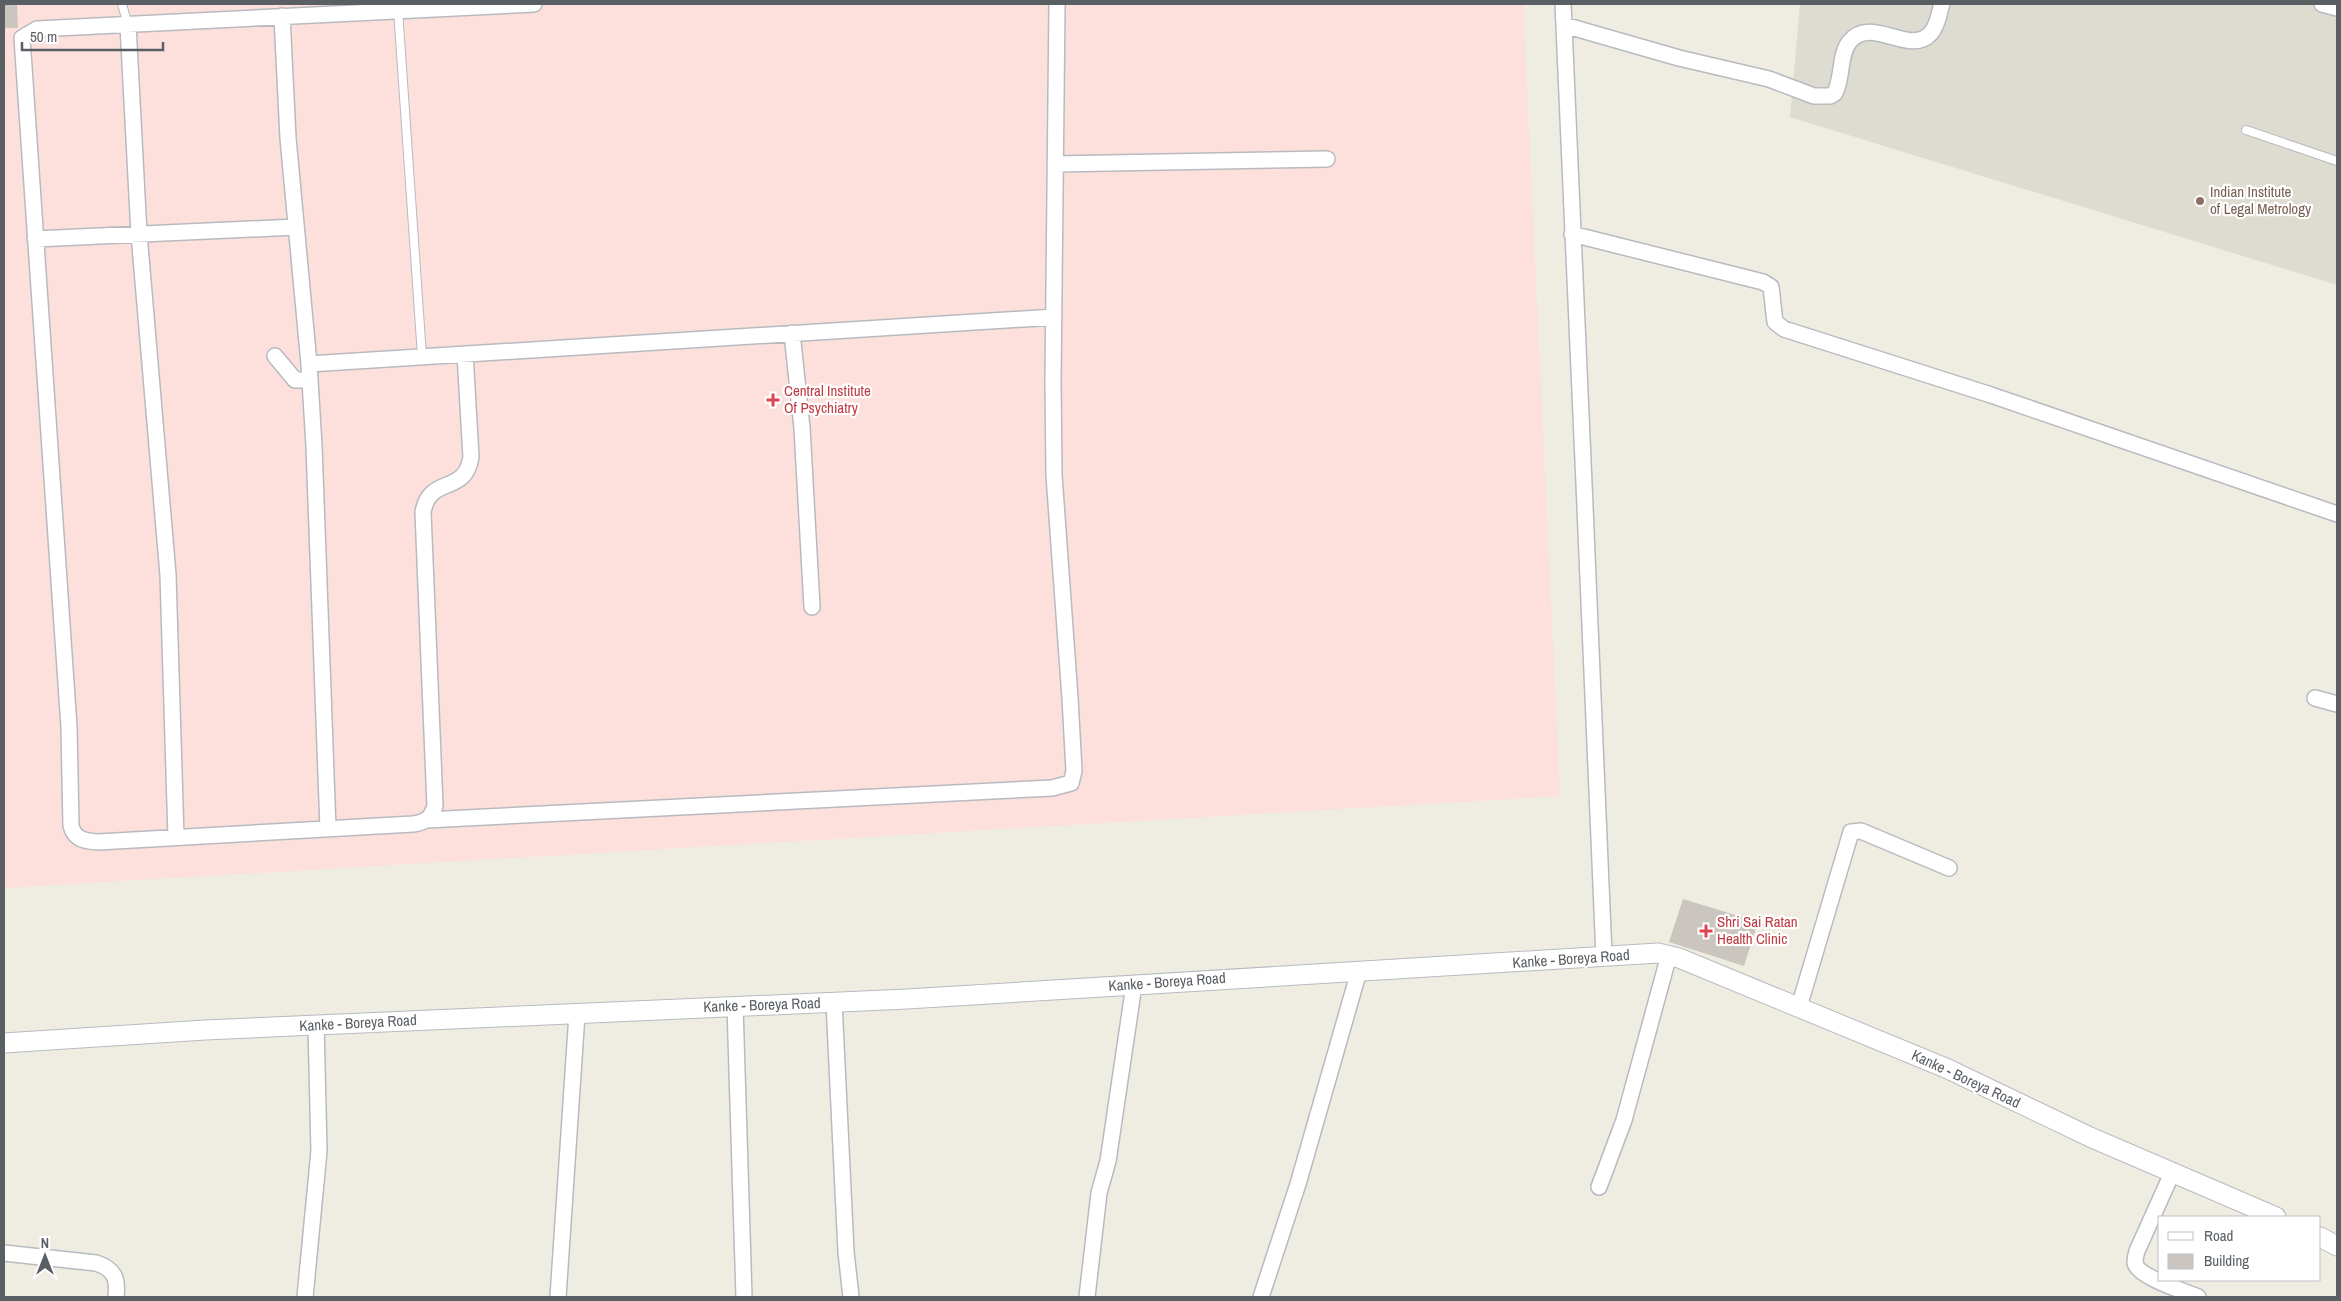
<svg xmlns="http://www.w3.org/2000/svg" width="2341" height="1301" viewBox="0 0 2341 1301" font-family="'Archivo Narrow',sans-serif">
<rect width="100%" height="100%" fill="#efece2"/>
<path fill="#dedbd1" d="M1800 4H2337V285L1790 117Z"/>
<path fill="#fddfdc" d="M4 4H1523L1560 796 4 888Z"/>
<path fill="#cac6bf" d="M4 4H17L18 28H4Z
M1683 899 1758 922 1744 966 1669 942Z"/>
<g fill="none" stroke-linecap="round" stroke-linejoin="round">
<defs>
<path id="service" d="M122 4 128 25
M398 10 422 356
M2246 130 2337 161"/>
<path id="minor" d="M1563 4C1575 321 1593 639 1604 956
M2322 4 2337 8
M282 16 288 138 309 364 314 446 328 829
M128 25 139 234 168 575 176 837
M1564 25 1679 58 1769 79 1814 96H1830L1835 93C1843 77 1839 54 1850 41 1872 15 1910 57 1931 33 1938 25 1939 13 1942 4
M1055 164 1327 159
M1572 234 1763 282 1771 287 1775 322 1784 329 1991 395 2337 514
M35 239 296 227
M792 333 802 428 812 607
M465 354 471 457C465 496 430 474 423 512L435 806C431 819 425 822 413 824L98 842C85 841 75 840 71 826L69 727 22 38 37 29 534 4
M275 356 295 380H310
M309 364 1054 317
M2315 698 2337 704
M427 820 1052 788 1071 783 1074 771 1070 698 1054 475 1053 382 1057 4
M834 1002 846 1252 851 1297
M735 1006 744 1297
M1799 1007 1851 832 1861 831 1949 868
M2173 1171 2137 1251C2136 1254 2135 1259 2135 1263 2138 1277 2184 1291 2198 1297
M1599 1187 1624 1120 1669 955
M4 1253 96 1263C115 1269 118 1279 116 1297
M305 1297 319 1151 316 1025
M558 1297 577 1014
M1087 1297 1099 1193 1108 1161 1134 985
M1261 1297 1298 1184 1359 971"/>
<path id="tertiary" d="M4 1043 205 1030 907 999 1658 953 1679 958 1948 1069 2090 1137 2276 1217
M2320 1237 2337 1246"/>
</defs>
<use href="#service" stroke="#b7bbc0" stroke-width="10"/>
<use href="#minor" stroke="#b7bbc0" stroke-width="18"/>
<use href="#tertiary" stroke="#b7bbc0" stroke-width="21"/>
<use href="#service" stroke="#fff" stroke-width="8"/>
<use href="#minor" stroke="#fff" stroke-width="15"/>
<use href="#tertiary" stroke="#fff" stroke-width="19"/>
</g>
<circle fill="#8d6e63" stroke="#fff" stroke-width="2" cx="2200" cy="201" r="5"/>
<g fill="#e0444e" stroke="#fff" stroke-width="2">
<path d="M770.5 392.5h5v5h5v5h-5v5h-5v-5h-5v-5h5z"/>
<path d="M1703.5 923.5h5v5h5v5h-5v5h-5v-5h-5v-5h5z"/>
</g>
<g text-anchor="middle" stroke-width="4.5" stroke-linejoin="round" paint-order="stroke">
<g font-size="15" fill="#785e54" stroke="#fff" text-anchor="start">
<text x="2210" y="197">Indian Institute<tspan x="2210" dy="17">of Legal Metrology</tspan></text>
</g>
<g font-size="15" fill="#be3a42" stroke="#fff" text-anchor="start">
<text x="784" y="396">Central Institute<tspan x="784" dy="17">Of Psychiatry</tspan></text>
<text x="1717" y="927">Shri Sai Ratan<tspan x="1717" dy="17">Health Clinic</tspan></text>
</g>
<g font-size="15" fill="#5a5f64" stroke="#fff">
<text transform="translate(1571 959) rotate(-4)" y="5">Kanke - Boreya Road</text>
<text transform="translate(1167 982) rotate(-4)" y="5">Kanke - Boreya Road</text>
<text transform="translate(762 1005) rotate(-2)" y="5">Kanke - Boreya Road</text>
<text transform="translate(358 1023) rotate(-3)" y="5">Kanke - Boreya Road</text>
<text transform="translate(1966 1079) rotate(25)" y="5">Kanke - Boreya Road</text>
</g>
</g>
<rect width="2341" height="1301" fill="none" stroke="#5a5f64" stroke-width="10"/>
<rect x="2158" y="1216" width="162" height="65" fill="#ffffff" stroke="#bdbfc1"/>
<rect x="2168" y="1232" width="25" height="8" fill="#ffffff" stroke="#bdbfc1"/>
<text x="2204" y="1241" font-size="15" fill="#5a5f64">Road</text>
<rect x="2168" y="1254" width="25" height="15" fill="#cac6bf" stroke="#bdbfc1"/>
<text x="2204" y="1266" font-size="15" fill="#5a5f64">Building</text>
<g transform="translate(45 1256)" stroke="#ffffff" stroke-width="4" paint-order="stroke">
<path d="M0-4L9 19L0 12L-9 19Z" fill="#5a5f64"/>
<text y="-8" font-size="14" font-weight="bold" text-anchor="middle" fill="#5a5f64">N</text>
</g>
<path d="M22 42v8h141v-8" fill="none" stroke="#5a5f64" stroke-width="2.5"/>
<text x="30" y="42" font-size="15" fill="#5a5f64" stroke="#ffffff" stroke-width="4" paint-order="stroke">50 m</text>
</svg>
